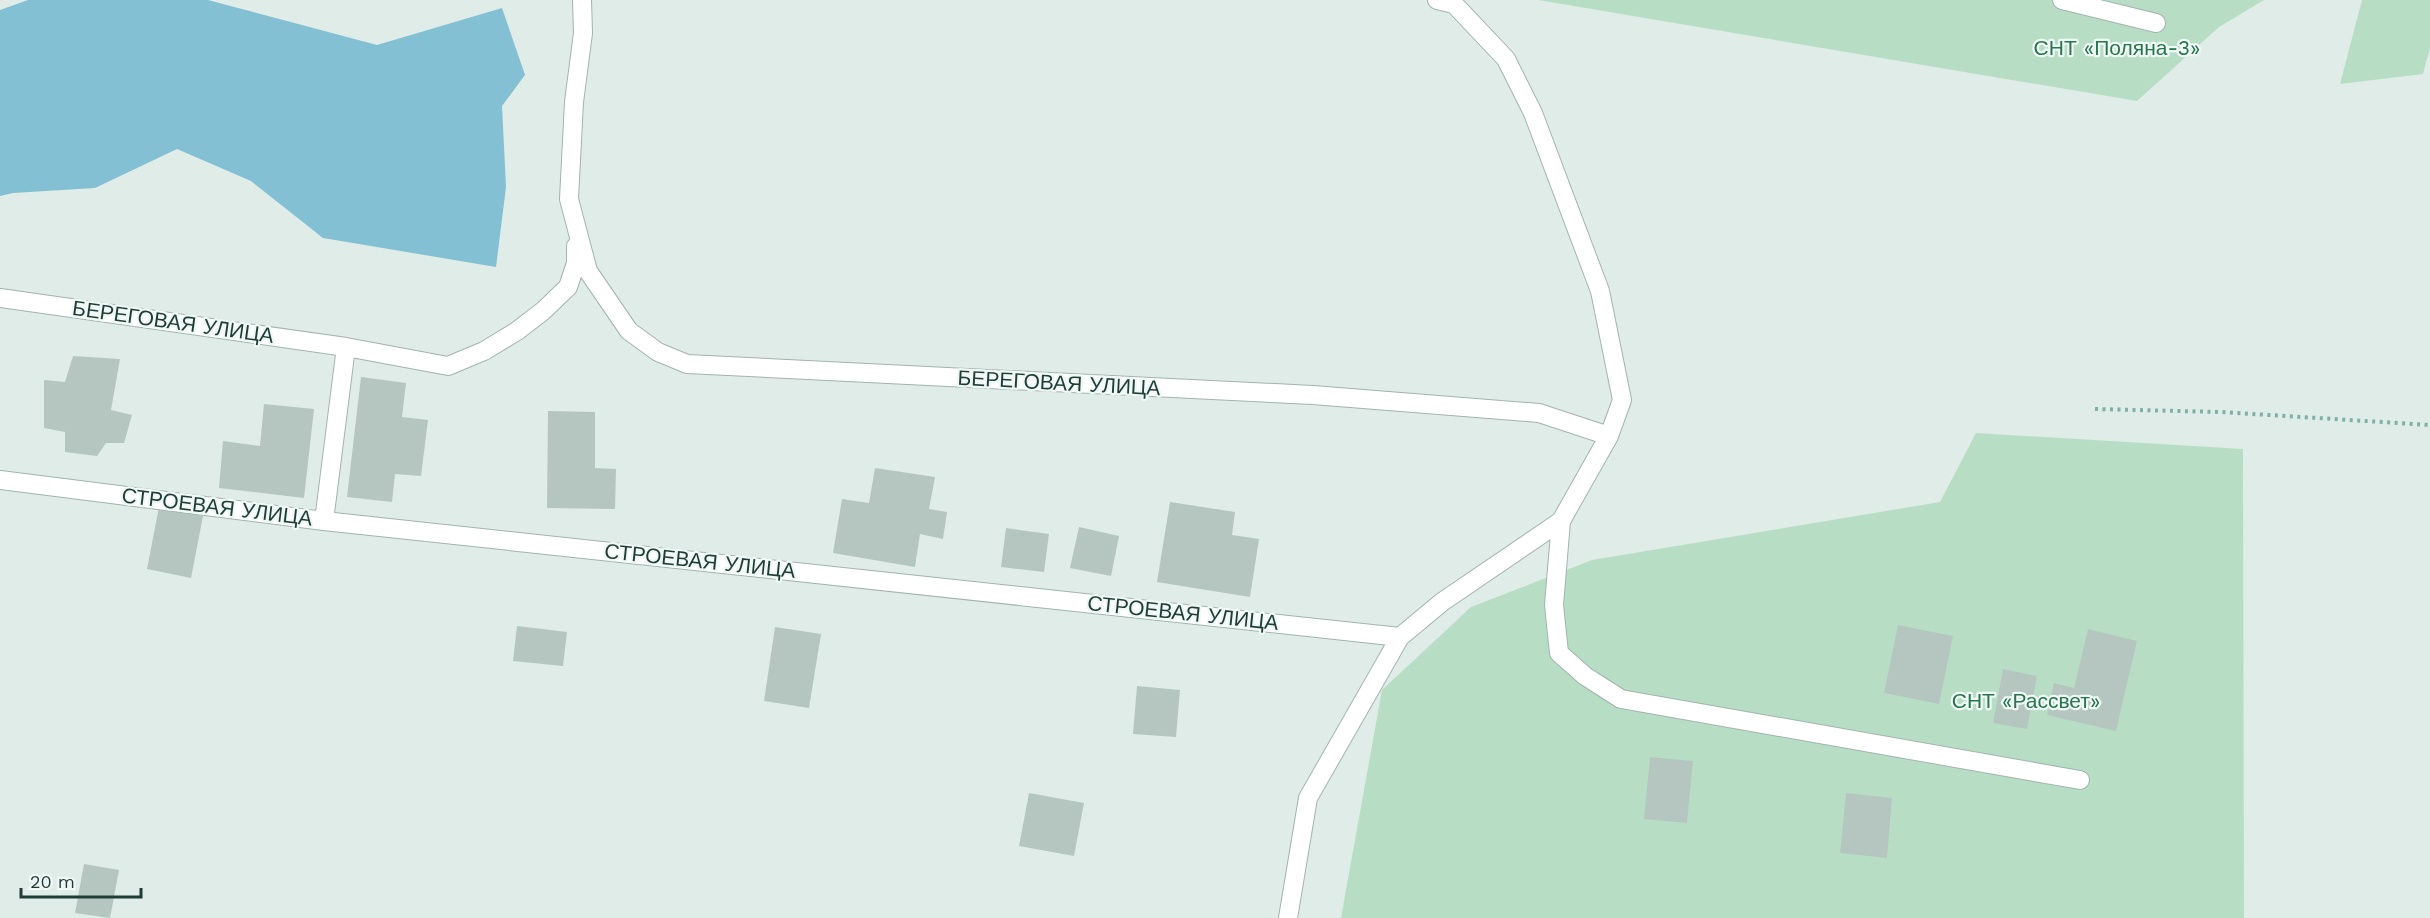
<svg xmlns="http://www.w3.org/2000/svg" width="2430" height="918" viewBox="0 0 2430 918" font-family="'Work Sans',sans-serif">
<rect width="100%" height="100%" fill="#dfece7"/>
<path fill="#b7dec5" d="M1538 0H2264L2219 27 2137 101Z
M2362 0H2430V48L2423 74 2340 84Z
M1976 433 2243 449 2244 918H1341L1382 690 1471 607 1592 560 1940 502Z"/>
<path fill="#84c0d4" d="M28 0H208L377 45 502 8 525 75 502 106 506 187 496 267 323 238 251 181 177 149 95 188 13 193 0 196V10Z"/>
<path fill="#b5c6c0" d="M73 356 120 359 111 410 132 415 124 443H106L97 456 65 452V432L44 428V380L65 382Z
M361 377 406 383 402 417 428 420 421 476 395 474 392 502 347 497Z
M264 404 314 409 304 498 219 488 223 441 260 446Z
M548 411 595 412V468L616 469 615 509 547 508Z
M875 468 935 477 929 509 947 512 943 539 920 534 915 567 833 553 842 499 869 503Z
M1170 502 1235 512 1232 535 1259 539 1250 597 1157 582Z
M159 507 203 516 191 578 147 569Z
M1079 527 1119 536 1111 576 1070 568Z
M1006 528 1049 534 1044 572 1001 567Z
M1898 625 1953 636 1939 704 1884 693Z
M517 626 567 632 563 666 513 661Z
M775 627 821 634 809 708 764 701Z
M2088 629 2137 641 2116 731 2047 715 2054 683 2074 688Z
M2003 669 2037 676 2027 729 1993 723Z
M1137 686 1180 690 1176 737 1133 734Z
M1650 757 1693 761 1687 823 1644 819Z
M1029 793 1084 803 1074 856 1019 846Z
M1846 793 1892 798 1887 858 1840 853Z
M84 864 119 870 110 918 75 913Z"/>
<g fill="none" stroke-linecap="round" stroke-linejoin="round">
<defs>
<path id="minor" d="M582 0 583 33 574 102 569 199 588 271 629 331 658 352 687 364 1313 395 1539 413 1609 436
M2062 0 2156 23
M0 298 346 347
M0 480 324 521 1400 637
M324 521 346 347 448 366 484 351 517 331 543 311 568 287 576 263V246
M1561 521 1554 605 1559 653 1585 676 1621 699 2080 780
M1288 918 1308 798 1400 637 1442 602 1561 521 1609 436 1622 400 1600 291 1533 113 1506 59 1454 4 1437 0"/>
</defs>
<use href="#minor" stroke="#a2b4af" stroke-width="20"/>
<path stroke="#7eb1a6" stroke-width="4" stroke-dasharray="3 4.5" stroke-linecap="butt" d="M2095 409 2221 412 2430 425"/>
<use href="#minor" stroke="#fff" stroke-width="18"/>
</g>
<g text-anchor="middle" stroke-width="4.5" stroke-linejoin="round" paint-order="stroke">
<g font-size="21" fill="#27764d" stroke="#f0f8f5">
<text x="2117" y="55">СНТ «Поляна-3»</text>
<text x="2026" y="708">СНТ «Рассвет»</text>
</g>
<g font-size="21" fill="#1f3d37" stroke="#f0f8f5">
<text transform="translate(173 322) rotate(8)" y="7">БЕРЕГОВАЯ УЛИЦА</text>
<text transform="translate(1059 383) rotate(3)" y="7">БЕРЕГОВАЯ УЛИЦА</text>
<text transform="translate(217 507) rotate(7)" y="7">СТРОЕВАЯ УЛИЦА</text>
<text transform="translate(700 561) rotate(6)" y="7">СТРОЕВАЯ УЛИЦА</text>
<text transform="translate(1183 613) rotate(6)" y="7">СТРОЕВАЯ УЛИЦА</text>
</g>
</g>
<path d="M21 888v9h120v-9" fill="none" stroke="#1f3d37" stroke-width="3"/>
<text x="30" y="888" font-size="18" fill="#1f3d37" stroke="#f0f8f5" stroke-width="4.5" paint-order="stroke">20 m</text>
</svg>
